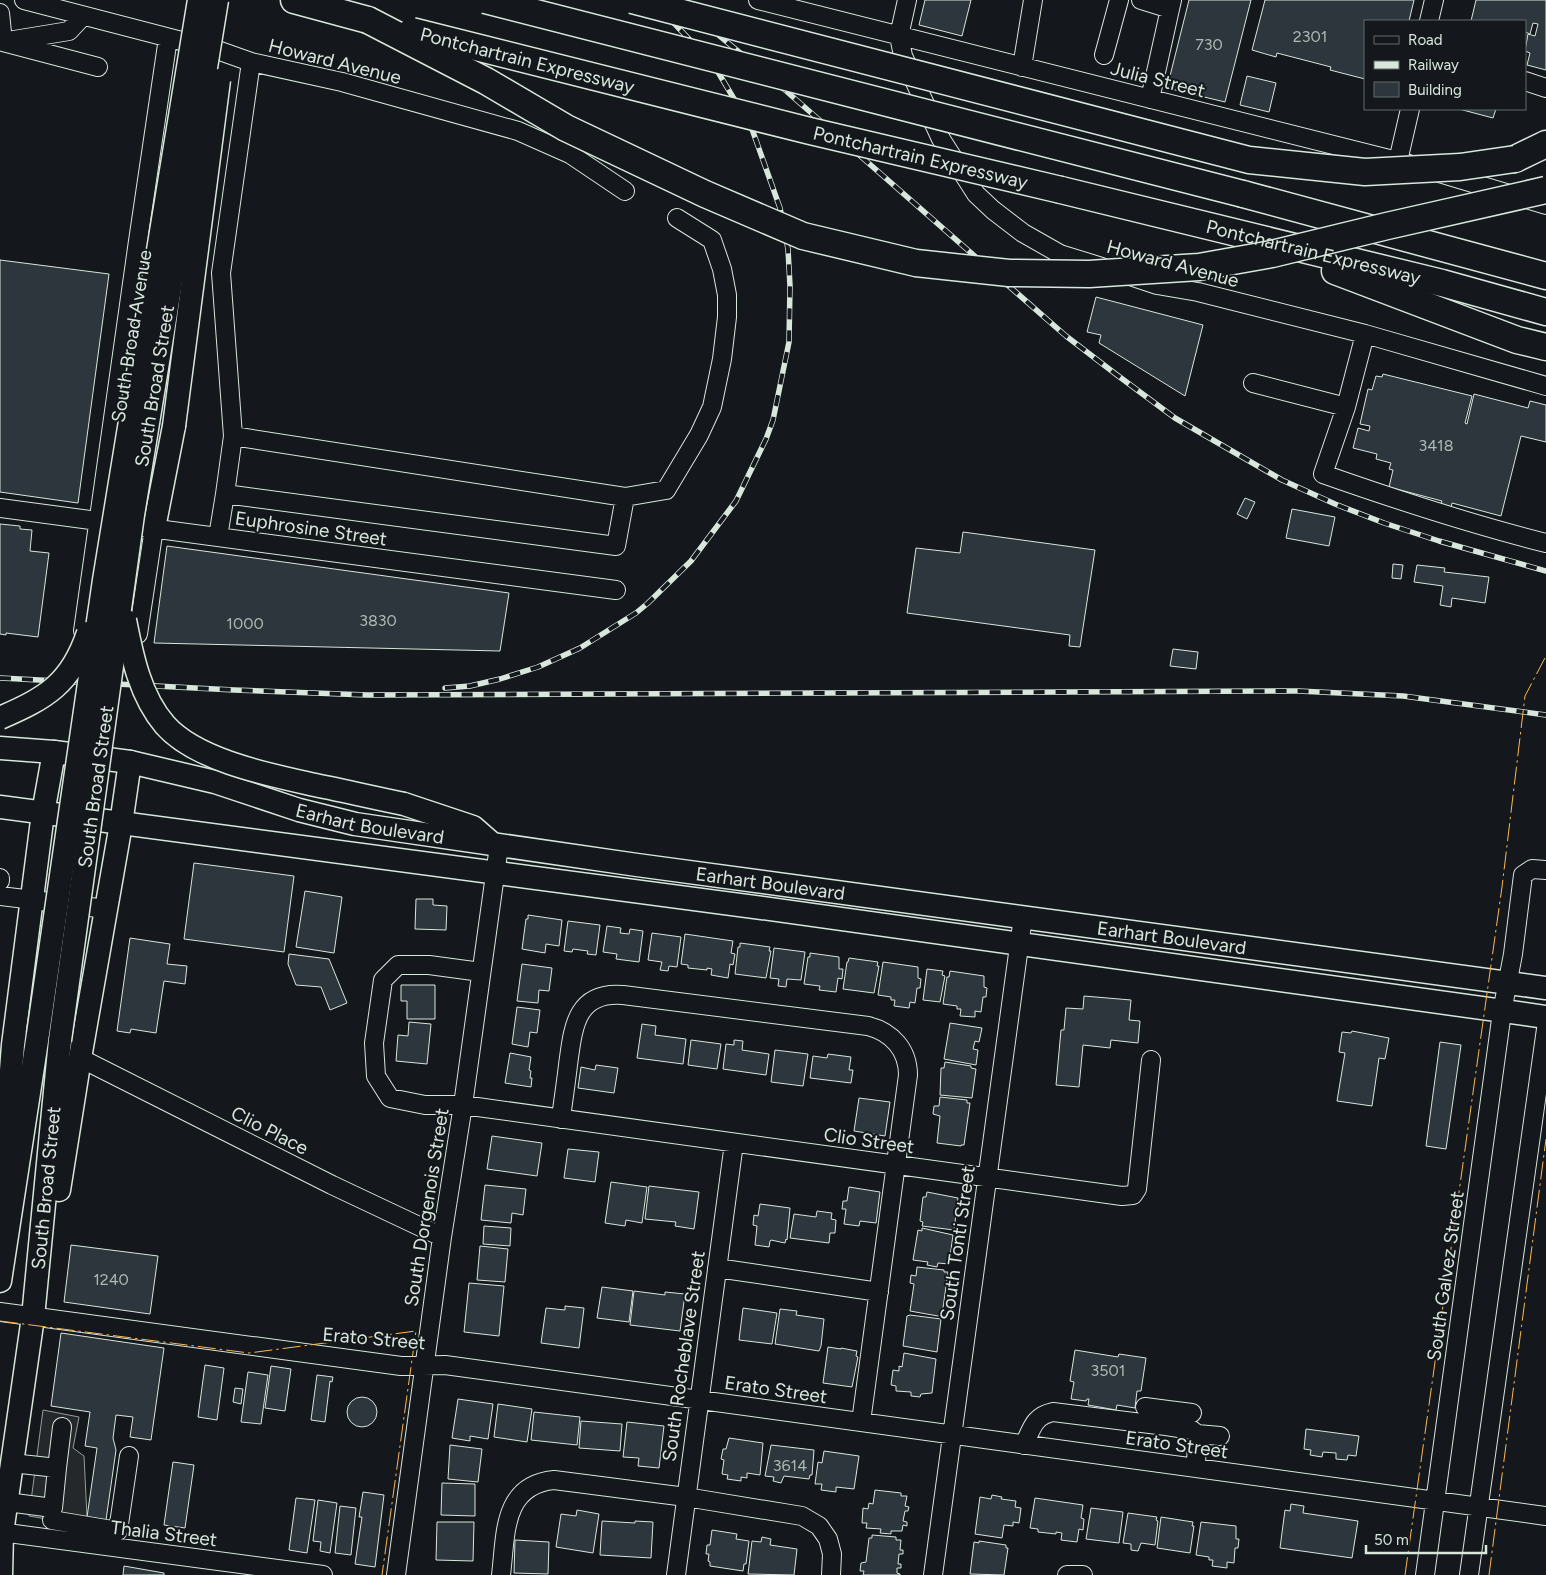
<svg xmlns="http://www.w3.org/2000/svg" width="1546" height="1575" viewBox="0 0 1546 1575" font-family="Figtree,sans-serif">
<rect width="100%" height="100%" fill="#14181c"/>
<path fill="#24282b" stroke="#939e99" d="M43 1410 79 1417 73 1448 84 1456 87 1517 52 1520 29 1516Z"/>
<path fill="#2c363c" stroke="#d8e6dc" d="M925 0H971L962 36 919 25Z
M1189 0H1251L1225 102 1167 88Z
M1265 0H1414L1409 21H1365V79L1330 70 1331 67 1277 53 1276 57 1252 50Z
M1476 0H1546V70L1527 65 1530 53 1525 51 1528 34 1535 36 1538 24 1533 23 1530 34 1525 32V21H1471Z
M1247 76 1276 83 1269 112 1240 105Z
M1459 109H1496L1493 118Z
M0 260 109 274 78 503 0 492Z
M1096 297 1203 325 1185 396 1099 343 1101 335 1087 332Z
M1383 374 1472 396 1465 423 1467 424 1474 394 1528 408 1530 401 1546 405V442L1521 436 1501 516 1452 503 1450 512 1439 509 1442 501 1389 487 1393 470 1389 469 1391 463 1376 459 1377 454 1353 448 1358 428 1369 431 1370 426 1360 424 1368 389 1372 390 1376 376 1382 377Z
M1245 498 1255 502 1247 519 1237 514Z
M1292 509 1335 517 1329 546 1286 538Z
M0 524 20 526V529L32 530 30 551 49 553 38 637 6 633V635L0 634Z
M963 532 1095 550 1080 647 1069 646 1070 635 907 613 916 548 960 553Z
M167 546 509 593 500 651 154 643Z
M1393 564 1403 565 1401 579 1392 578Z
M1417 565 1445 568 1444 572 1489 577 1485 603 1452 598 1451 607 1440 605 1443 586 1414 582Z
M1173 649 1198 652 1196 669 1170 666Z
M194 863 294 876 284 952 184 939Z
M305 891 342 897 334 953 296 947Z
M416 899H433V905L447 906 446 930 415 929Z
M528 915 562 920 559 946 546 944 545 953 522 949 526 919H528Z
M568 921 600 925 596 955 587 954 588 951 573 949 572 952 564 951Z
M607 926 621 928 620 933 629 934 630 929 643 931 639 962 616 959 617 954 603 952Z
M652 933 681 937 677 967 669 966 668 971 660 970 662 962 648 960Z
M685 934 733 941 731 953 735 954 733 965 730 964 728 978 711 975 712 969 707 968V970L688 968V965L681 964Z
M130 938 170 944 167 964 187 966 185 984 164 981 156 1033 131 1029 130 1033 117 1031Z
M740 943 770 947 769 951H771L766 978 735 974 738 947H740Z
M774 948 805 952 801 980 787 979 786 987 778 986 779 979 770 978Z
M810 953 839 957V969H843L842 979 838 978 836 992 819 990 820 986 804 984 808 957H810Z
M289 954 329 959 347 1003 330 1010 321 987 296 985 288 964Z
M849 958 878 962 877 966H879L874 993 843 989 847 962H848Z
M883 962 918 967V978L921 979 920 988H917L915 1003 910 1002 909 1008 894 1006 895 1000H891V997L878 995Z
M522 964 552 968 549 991 539 990 538 1003 517 1001Z
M927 969 943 971 942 975 945 976 940 1002 923 1000Z
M950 971 984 976V987L987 988 986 997H983L981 1012 975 1011V1017L960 1016 961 1009H957V1006L943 1004 947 977H949Z
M401 985H435V1019H407V1001H401Z
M1084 996 1131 1000 1129 1020 1140 1021 1138 1043 1111 1040 1110 1048 1083 1045 1079 1087 1056 1085 1061 1030H1064L1066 1008 1083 1009Z
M517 1007 540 1010 537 1033 530 1032 528 1047 512 1044Z
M409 1022 431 1024 427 1064 396 1061 398 1035 408 1036Z
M950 1023 982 1028 979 1042 975 1041 973 1049 978 1050 976 1065 944 1059Z
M642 1024 656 1026 655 1035 686 1039 683 1064 637 1058Z
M1352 1031 1389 1038 1385 1059 1379 1058 1372 1106 1337 1101 1345 1053 1339 1052 1342 1032 1351 1033Z
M691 1040 721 1044 717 1069 688 1065Z
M734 1040 743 1041 742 1050 769 1054 766 1075 723 1069 726 1044 734 1045Z
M1440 1042 1461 1045 1446 1149 1426 1146Z
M775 1050 808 1054 803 1086 771 1082Z
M510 1053 531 1057 529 1070 531 1071 530 1078H532L531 1087 505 1083Z
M828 1054 851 1057 849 1070H853L851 1083 810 1078 813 1056 827 1058Z
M945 1062 971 1066V1068L976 1069 972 1098 940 1095 941 1068H944Z
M596 1065 618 1068 614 1093 578 1088 581 1067 595 1070Z
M940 1097 967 1100V1103H970L964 1145H961V1146L937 1143 940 1116 933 1114 934 1106H939Z
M859 1098 890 1102 885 1136 854 1131Z
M492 1136 542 1143 537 1176 487 1169Z
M568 1149 599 1152 595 1182 564 1178Z
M611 1182 647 1187 642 1223 626 1220 625 1226 605 1223Z
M485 1185 526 1189 523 1215 512 1213 511 1223 481 1220Z
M649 1186 699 1192 694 1229 675 1226 676 1222 645 1219Z
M849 1187 880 1192 876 1223 860 1221 859 1226 844 1224 846 1209H842L843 1201H847Z
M927 1192 958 1198 954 1230 922 1226 923 1222 920 1221 923 1197H926Z
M760 1204 790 1208 787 1240 786 1239 785 1243 771 1240 770 1241 769 1247 755 1245 757 1226 753 1225 754 1215 758 1216Z
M817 1211 832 1213 831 1219 836 1220 835 1233H830L829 1243 790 1238 794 1214 816 1217Z
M484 1226 511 1228 510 1246 483 1244Z
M922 1228 953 1235 949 1264 938 1263 937 1267 927 1265 928 1262 913 1260 918 1230 922 1231Z
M71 1245 158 1256 150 1314 64 1302Z
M480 1246 508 1249 505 1282 477 1280Z
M917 1267 944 1270V1272H948L942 1315 938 1316 910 1311 914 1284 910 1283 911 1275 916 1276Z
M469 1283 504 1286 499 1336 464 1332Z
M602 1287 633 1291 629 1322 597 1318Z
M634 1291 665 1295V1292L685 1294 680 1331 630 1325Z
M565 1306 584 1308 579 1348 541 1343 546 1308 565 1310Z
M743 1308 777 1313 772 1344 739 1340Z
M780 1309 797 1311 796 1315 824 1319 821 1346 819 1351 775 1344Z
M910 1315 941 1319 937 1352 903 1346 907 1316Z
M61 1333 164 1348 151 1440 130 1437 133 1417 116 1415 113 1438 116 1450 106 1520 87 1517 97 1448 85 1446 90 1412 51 1406Z
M828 1347 841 1349V1348L857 1351 856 1356 858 1357 852 1387 823 1383Z
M1075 1350 1118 1357 1119 1354 1146 1358 1141 1391H1137L1135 1408 1117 1405 1116 1410 1088 1405 1089 1399H1087L1086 1401 1071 1399 1074 1382 1070 1381Z
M904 1353 936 1359 932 1393 921 1394 920 1397 911 1396V1392L896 1391V1386L891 1385 893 1370 899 1371V1366L902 1367Z
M205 1365 224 1368 217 1420 198 1417Z
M271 1366 291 1369 285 1411 265 1408Z
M248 1372 268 1375 261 1424 241 1422Z
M317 1375 333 1377 332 1382 330 1381 325 1422 311 1420Z
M235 1388 243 1389 241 1404 233 1402Z
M347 1412a15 15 0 1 1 30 0a15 15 0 1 1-30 0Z
M458 1399 493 1404 488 1439 470 1436V1441L452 1438Z
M498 1404 532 1409 527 1442 494 1437Z
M534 1412 580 1417 577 1445 531 1440Z
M581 1421 622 1424 620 1451 579 1448Z
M627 1422 664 1426 659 1468 638 1466 639 1458 623 1457Z
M1306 1429 1359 1436 1356 1456 1348 1455 1347 1460 1336 1459V1453L1323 1452 1322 1457 1310 1455 1311 1450 1304 1449Z
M729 1438 763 1443 760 1475 747 1473V1478L741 1477V1481L727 1479 728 1475 722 1474 724 1460 721 1459 723 1449H726Z
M450 1445 482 1449 478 1482 448 1479Z
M771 1445 814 1450 812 1475H810L809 1479 784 1476 781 1483 773 1481 774 1477 765 1476Z
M824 1451 859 1456 854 1489 836 1487V1492L821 1490 822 1484H815L818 1462 822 1463Z
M173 1462 194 1465 185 1528 164 1525Z
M442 1483 475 1484V1516L441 1515Z
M875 1490 901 1493V1496H907L905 1506 909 1507 908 1511H905L903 1521 907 1522V1526L903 1525 902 1531H891V1534L880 1533 881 1529 866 1528 867 1523H862L863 1508 868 1509 869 1503 873 1504Z
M363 1492 384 1495 375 1567 355 1564 362 1517H359Z
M992 1495 1002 1497 1001 1499 1016 1501 1015 1507 1021 1508 1019 1523 1013 1522V1526L1004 1525 1002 1538 975 1534 980 1497 991 1499Z
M296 1498 315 1500 307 1553 289 1550Z
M1035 1498 1083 1505 1081 1518 1084 1519 1083 1530 1079 1529 1077 1542 1061 1540 1062 1533 1056 1532V1534L1038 1532V1529L1030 1528Z
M318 1500 337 1503 330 1553 320 1551 321 1542 313 1541Z
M1291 1504 1304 1506 1303 1513 1358 1521 1352 1558 1280 1548 1285 1510 1290 1511Z
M340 1506 356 1508 351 1555 335 1553Z
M1091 1508 1123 1512 1119 1543 1086 1539Z
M577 1510 599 1514 593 1553 556 1547 561 1514 576 1516Z
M1128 1513 1157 1517 1156 1520 1158 1521 1155 1545 1141 1543 1138 1551 1131 1550V1544L1123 1543Z
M1161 1517 1193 1522 1192 1526H1194L1190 1553 1157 1548Z
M602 1521 635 1523V1521L653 1522 651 1558 600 1555Z
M437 1522H474L473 1561 436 1560Z
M1201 1522 1236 1526V1539H1239L1238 1548H1235L1234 1563 1227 1562V1568L1212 1566 1213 1560H1209V1557L1196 1555Z
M712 1530 737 1534 736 1539 749 1541 746 1564H744L743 1571 710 1566V1562L708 1561 709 1554H706L707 1545H710Z
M872 1535 896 1537V1540H901L900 1550H903V1554H899L898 1564H901V1568H897V1573L900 1574V1575H863L864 1571H860L861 1563 866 1562 869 1538H872Z
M762 1537 771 1539 770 1545 797 1549 794 1575 748 1574 752 1541 761 1542Z
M515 1540 549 1542 548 1574 514 1573Z
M979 1541 1006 1545V1548H1008L1004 1575 970 1574 974 1542 979 1543Z
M124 1566 164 1573V1575H123Z"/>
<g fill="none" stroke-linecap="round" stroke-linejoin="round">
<defs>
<path id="minor" d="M24 0 220 51 251 62 342 82 518 131 570 154 625 191
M758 0 1409 164
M907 0 899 36 903 56 941 139 976 194 993 210 1023 233 1060 254 1102 267
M1141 0 1170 9
M0 13 3 42 98 67
M1429 21 1434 0
M8 41 69 31 83 16
M1104 55 1119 0
M251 62 221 273 233 436 225 494 616 546 625 497 666 490 699 435 712 407 722 359 727 317V295L722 269 712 240 677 218
M1022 67 1033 0
M1525 81 1546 88
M1150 99 1172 0
M1398 161 1410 109
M1439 173 1546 205
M138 241 83 631 138 634 154 528
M150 243 138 241 168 38
M1130 276 1157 285 1198 292 1365 334 1546 386
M1253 383 1346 407 1365 334
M1346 407 1323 474C1397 500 1470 524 1546 543
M233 436 625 497
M0 508 616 590
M218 537 225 494
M0 878V881
M0 896 106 909
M481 972 429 965H398L383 980 374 1043 376 1076 390 1098 425 1105H463L1122 1196 1133 1195 1137 1189 1151 1060
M80 1058 332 1185 442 1237
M561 1119C563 1101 566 1083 568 1065 573 1029 575 991 623 995L868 1026C892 1032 908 1050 908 1075L861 1422
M717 1268 879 1292
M0 1312 401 1366 445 1365 1546 1516
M1145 1407 1168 1410 1166 1426
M1168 1410 1192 1413
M1197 1434 1220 1436
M1024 1445C1032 1428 1034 1416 1053 1412L1166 1426 1192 1430 1197 1434 1196 1468
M57 1468 62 1427
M7 1502 53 1508 57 1468 12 1463
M52 1520 118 1531 129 1456
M0 1532 323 1575
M396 1575 442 1237 463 1105 499 846
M501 1575C506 1535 502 1485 554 1480L686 1497 802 1516 819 1526 828 1539 832 1554 831 1575
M676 1575 734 1143
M933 1575 1023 917
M1067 1575H1083
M1425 1575 1502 1012 1513 954 1523 875 1532 869 1546 870
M1469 1575 1546 1029"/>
<g id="major">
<path d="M154 528 174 426"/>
<path id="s1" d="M0 748 54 752 130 762 215 782 299 810 355 824 637 865 1546 988"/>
<path d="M404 804 473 827 489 841"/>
<path d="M0 807 762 908 1546 1017"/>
<path d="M59 1190 80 1058 121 824 130 762"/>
<path d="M0 1210 13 1045 43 813 54 752"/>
<path d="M0 1281 38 1034"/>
<path id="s2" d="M1 1575 2 1533 33 1317 60 1040"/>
</g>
<g id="highway">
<path d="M294 0 368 20"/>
<path d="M1515 159 1546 144"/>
<path id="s3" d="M1061 190 1442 283 1546 312"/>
<path d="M1243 194 1546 276"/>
<path d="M1335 271 1517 340 1546 347"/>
</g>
</defs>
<use href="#minor" stroke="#d8e6dc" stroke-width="20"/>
<use href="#major" stroke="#d8e6dc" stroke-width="25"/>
<use href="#highway" stroke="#d8e6dc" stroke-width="29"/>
<use href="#minor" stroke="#14181c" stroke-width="18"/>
<use href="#major" stroke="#14181c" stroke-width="22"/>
<use href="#highway" stroke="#14181c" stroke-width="26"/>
<defs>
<path id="rail" d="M676 0 785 90 1066 336 1117 375 1175 418 1282 480 1335 504 1384 523 1439 541 1546 571
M0 678 234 690 367 695 1298 691 1403 696 1546 715
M445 688 470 686 500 679 538 667 580 648 636 613 648 603 691 561 736 501 766 439 773 420 789 342 790 286 788 249 780 208 752 129 715 67 673 22 645 0"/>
</defs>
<use href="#rail" stroke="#d8e6dc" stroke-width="5.5"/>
<use href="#rail" stroke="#14181c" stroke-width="4" stroke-dasharray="11" stroke-linecap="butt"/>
<defs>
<g id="major-bridge">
<path d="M174 426 219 80"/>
<path d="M125 620C132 656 140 696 165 725 197 761 270 775 315 785 345 791 375 798 404 804"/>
<path d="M0 718C46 698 71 684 88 633"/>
<path d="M38 1034 104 580 199 0"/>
<path id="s4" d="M60 1040 133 515 217 0"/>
</g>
<g id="highway-bridge">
<path d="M485 0 1243 194"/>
<path d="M632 0 1249 160 1365 172 1460 167 1515 159"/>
<path d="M368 20 486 81 566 128 705 194 803 236 916 263 1009 273 1089 274 1199 267 1272 254 1387 226 1546 190"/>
<path id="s5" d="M412 31 810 131 1061 190"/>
</g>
</defs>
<use href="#major-bridge" stroke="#d8e6dc" stroke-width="25" stroke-linecap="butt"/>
<use href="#highway-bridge" stroke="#d8e6dc" stroke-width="29" stroke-linecap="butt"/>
<use href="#major-bridge" stroke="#14181c" stroke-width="22"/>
<use href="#highway-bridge" stroke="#14181c" stroke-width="26"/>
<path stroke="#ffb74d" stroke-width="1" stroke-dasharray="18 4 2.5 4" stroke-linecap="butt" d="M0 1321 249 1353 416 1331 382 1575
M1405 1575 1502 887 1525 696 1546 656
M1489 1575 1546 1139"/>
</g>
<g text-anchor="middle" stroke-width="4" stroke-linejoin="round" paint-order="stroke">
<g font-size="16" fill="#adbab4">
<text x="1310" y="42">2301</text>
<text x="1209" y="50">730</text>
<text x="1436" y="451">3418</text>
<text x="378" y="626">3830</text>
<text x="245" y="629">1000</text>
<text x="111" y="1285">1240</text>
<text x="1108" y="1376">3501</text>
<text x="790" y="1471">3614</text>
</g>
<g font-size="19" fill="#d8e6dc" stroke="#14181c">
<text dy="7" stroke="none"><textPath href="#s5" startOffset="119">Pontchartrain Expressway</textPath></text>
<text transform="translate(335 61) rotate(14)" y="7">Howard Avenue</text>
<text transform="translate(1158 79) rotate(14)" y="7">Julia Street</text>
<text dy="7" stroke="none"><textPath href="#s5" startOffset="524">Pontchartrain Expressway</textPath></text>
<text dy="7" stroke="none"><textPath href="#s3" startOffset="260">Pontchartrain Expressway</textPath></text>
<text transform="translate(1173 263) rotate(15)" y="7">Howard Avenue</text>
<text transform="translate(131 336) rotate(-81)" y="7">South Broad Avenue</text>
<text dy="7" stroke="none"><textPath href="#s4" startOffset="661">South Broad Street</textPath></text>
<text transform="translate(311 528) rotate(8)" y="7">Euphrosine Street</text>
<text dy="7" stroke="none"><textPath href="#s4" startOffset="256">South Broad Street</textPath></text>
<text dy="7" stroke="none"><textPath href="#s1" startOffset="379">Earhart Boulevard</textPath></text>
<text dy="7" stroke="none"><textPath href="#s1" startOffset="784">Earhart Boulevard</textPath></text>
<text dy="7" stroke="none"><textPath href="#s1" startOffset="1189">Earhart Boulevard</textPath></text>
<text transform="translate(270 1130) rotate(27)" y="7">Clio Place</text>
<text transform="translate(869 1140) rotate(8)" y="7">Clio Street</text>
<text dy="7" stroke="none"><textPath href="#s2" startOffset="390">South Broad Street</textPath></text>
<text transform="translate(426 1207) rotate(-81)" y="7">South Dorgenois Street</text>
<text transform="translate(957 1243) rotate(-82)" y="7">South Tonti Street</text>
<text transform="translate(1445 1276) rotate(-82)" y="7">South Galvez Street</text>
<text transform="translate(374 1338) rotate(5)" y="7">Erato Street</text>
<text transform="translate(683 1356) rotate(-82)" y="7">South Rocheblave Street</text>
<text transform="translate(776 1389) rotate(8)" y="7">Erato Street</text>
<text transform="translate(1177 1444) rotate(8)" y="7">Erato Street</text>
<text transform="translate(164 1533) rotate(7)" y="7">Thalia Street</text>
</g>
</g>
<rect x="1364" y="20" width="162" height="90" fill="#14181c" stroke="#626a69"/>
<rect x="1374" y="36" width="25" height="8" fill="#14181c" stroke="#626a69"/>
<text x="1408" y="45" font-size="15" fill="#d8e6dc">Road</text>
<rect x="1374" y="61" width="25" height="8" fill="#d8e6dc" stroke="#626a69"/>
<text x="1408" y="70" font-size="15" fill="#d8e6dc">Railway</text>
<rect x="1374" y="82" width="25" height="15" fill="#2c363c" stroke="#626a69"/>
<text x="1408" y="95" font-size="15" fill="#d8e6dc">Building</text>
<path d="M1366 1545v8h120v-8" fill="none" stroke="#d8e6dc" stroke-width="2.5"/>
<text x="1374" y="1545" font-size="15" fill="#d8e6dc" stroke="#14181c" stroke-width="4" paint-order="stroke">50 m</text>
</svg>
